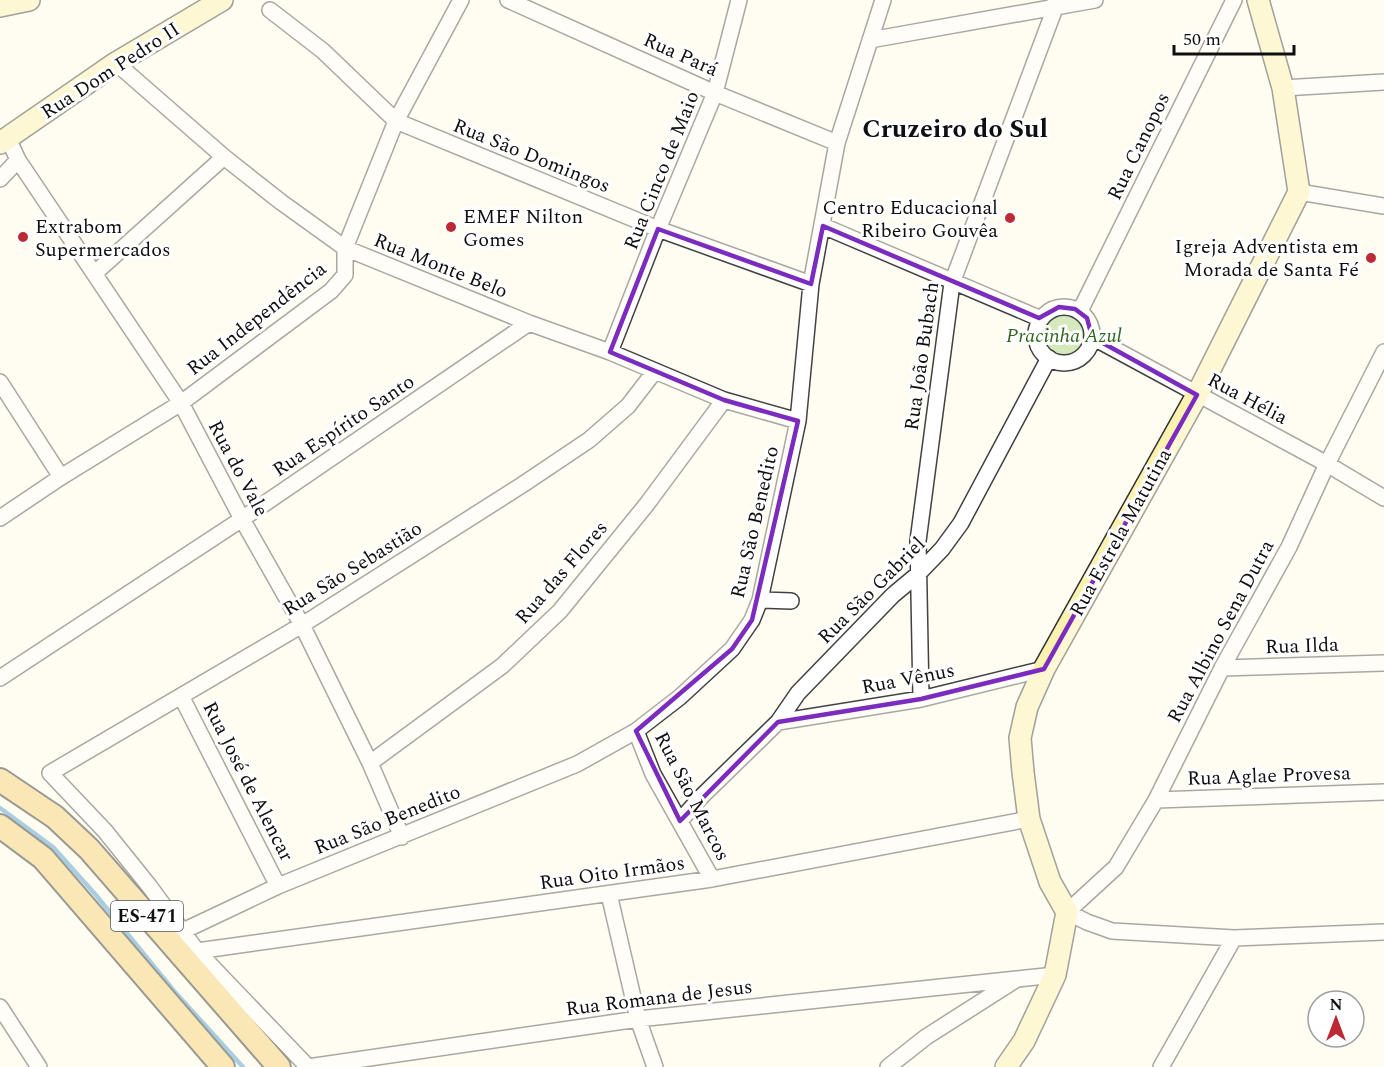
<svg xmlns="http://www.w3.org/2000/svg" width="1384" height="1067" viewBox="0 0 1384 1067" font-family="Spectral,serif">
<rect width="100%" height="100%" fill="#fffcf2"/>
<path fill="#d5e9bc" d="M1036 335a28 28 0 1 1 56 0a28 28 0 1 1-56 0Z"/>
<g fill="none" stroke-linecap="round" stroke-linejoin="round">
<path stroke="#4197ca" stroke-width="4.5" d="M0 808 53 847 95 894 174 991 243 1067"/>
<defs>
<path id="street" d="M508 0 715 93 837 143
M270 10 323 51 396 121 658 229 811 284
M870 40 1095 0
M116 63 224 157 281 202 345 248 529 323 610 352 724 400 798 421
M1283 88 1384 82
M8 138 18 160 181 403 242 519 302 625 370 763 402 837
M0 179 18 160
M1299 192 1384 206
M823 226 1041 319
M95 273 224 157
M1036 335a28 28 0 1 1 56 0a28 28 0 1 1-56 0Z
M1080 311 1234 0
M1092 337 1327 464 1384 498
M610 352 658 229 715 93 739 0
M1384 352 1327 464 1289 547 1222 668 1156 800 1116 867 1067 912 1087 922 1112 931 1234 938 1384 932
M655 371 628 406 589 440 522 485 302 625 50 773 105 831 150 887 197 951 308 1067 638 1019 1017 979
M0 382 61 477
M0 518 61 477 181 403 331 291 345 275V248L396 121 461 0
M760 600 791 601
M1222 668 1384 663
M0 678 242 519 529 323
M181 696 278 886
M921 699 918 541 952 283 1055 8V0
M778 722 921 699 1044 669
M636 731 653 774 712 879
M370 763 502 666 560 611 647 504 724 400
M1156 800 1384 792
M680 821 701 797 778 722 798 693 893 595 917 575 942 549 961 523 1049 358
M609 894 638 1019 655 1067
M181 932 278 886 577 764 636 731 680 697 732 649 752 620 760 600 798 421 811 284 837 143 883 0
M197 951 712 879 1029 819
M0 1007 39 1067
M888 1067 926 1037 1017 979 1055 975
M1161 1067 1234 938"/>
<path id="secondary" d="M0 6 29 0
M0 143 116 63 222 0
M1006 1067 1024 1041 1055 975 1067 912 1050 882 1029 819 1023 772 1020 738 1027 707 1044 669 1197 395 1299 192 1283 88 1258 0"/>
<path id="primary" d="M0 780 55 817 89 849 279 1067
M0 826 43 858 223 1067"/>
</defs>
<use href="#street" stroke="#424242" stroke-width="18"/>
<use href="#secondary" stroke="#313131" stroke-width="24"/>
<use href="#primary" stroke="#202020" stroke-width="26"/>
<use href="#street" stroke="#fff" stroke-width="15"/>
<use href="#secondary" stroke="#fcf2b0" stroke-width="21"/>
<use href="#primary" stroke="#f4cf6d" stroke-width="22"/>
</g>
<path d="M0 0H1384V1067H0ZM823 226 1039 318 1059 307 1075 309 1087 318 1092 337 1197 395 1044 669 921 699 778 722 680 821 636 731 732 649 752 620 798 421 724 400 610 352 658 229 811 284Z" fill="#fffcf2" fill-opacity=".55" fill-rule="evenodd"/>
<path fill="none" stroke="#7b2cbf" stroke-width="4.5" stroke-linejoin="round" d="M823 226 1039 318 1059 307 1075 309 1087 318 1092 337 1197 395 1044 669 921 699 778 722 680 821 636 731 732 649 752 620 798 421 724 400 610 352 658 229 811 284Z"/>
<g fill="#bd2a36" stroke="#fff" stroke-width="2">
<circle cx="1010" cy="218" r="6"/>
<circle cx="451" cy="227" r="6"/>
<circle cx="23" cy="237" r="6"/>
<circle cx="1371" cy="258" r="6"/>
</g>
<g text-anchor="middle" stroke-width="6" stroke-linejoin="round" paint-order="stroke">
<rect fill="#fff" stroke="#575757" stroke-width="1.5" x="111" y="901" width="72" height="30" rx="4.5"/>
<g font-size="18" font-weight="bold" fill="#0f0f0f">
<text x="147" y="922">ES-471</text>
</g>
<g font-size="20" fill="#0f0f0f" stroke="#fff">
<text transform="translate(681 54) rotate(24)" y="7">Rua Pará</text>
<text transform="translate(110 70) rotate(-33)" y="7">Rua Dom Pedro II</text>
<text transform="translate(1138 146) rotate(-64)" y="7">Rua Canopos</text>
<text transform="translate(532 155) rotate(22)" y="7">Rua São Domingos</text>
<text transform="translate(661 170) rotate(-68)" y="7">Rua Cinco de Maio</text>
<text transform="translate(441 265) rotate(22)" y="7">Rua Monte Belo</text>
<text transform="translate(256 318) rotate(-38)" y="7">Rua Independência</text>
<text transform="translate(921 356) rotate(-82)" y="7">Rua João Bubach</text>
<text transform="translate(1248 398) rotate(28)" y="7">Rua Hélia</text>
<text transform="translate(343 425) rotate(-34)" y="7">Rua Espírito Santo</text>
<text transform="translate(239 468) rotate(62)" y="7">Rua do Vale</text>
<text transform="translate(754 522) rotate(-77)" y="7">Rua São Benedito</text>
<text transform="translate(1120 532) rotate(-61)" y="7">Rua Estrela Matutina</text>
<text transform="translate(352 568) rotate(-32)" y="7">Rua São Sebastião</text>
<text transform="translate(561 572) rotate(-49)" y="7">Rua das Flores</text>
<text transform="translate(871 590) rotate(-45)" y="7">Rua São Gabriel</text>
<text transform="translate(1220 631) rotate(-62)" y="7">Rua Albino Sena Dutra</text>
<text transform="translate(1302 645) rotate(-2)" y="7">Rua Ilda</text>
<text transform="translate(908 678) rotate(-11)" y="7">Rua Vênus</text>
<text transform="translate(1269 775) rotate(-2)" y="7">Rua Aglae Provesa</text>
<text transform="translate(249 781) rotate(63)" y="7">Rua José de Alencar</text>
<text transform="translate(693 796) rotate(63)" y="7">Rua São Marcos</text>
<text transform="translate(387 819) rotate(-22)" y="7">Rua São Benedito</text>
<text transform="translate(612 872) rotate(-8)" y="7">Rua Oito Irmãos</text>
<text transform="translate(659 997) rotate(-7)" y="7">Rua Romana de Jesus</text>
</g>
<g font-size="20" fill="#0f0f0f" stroke="#fff" text-anchor="end">
<text x="998" y="214">Centro Educacional<tspan x="998" dy="23">Ribeiro Gouvêa</tspan></text>
<text x="463" y="223" text-anchor="start">EMEF Nilton<tspan x="463" dy="23">Gomes</tspan></text>
<text x="35" y="233" text-anchor="start">Extrabom<tspan x="35" dy="23">Supermercados</tspan></text>
<text x="1359" y="253">Igreja Adventista em<tspan x="1359" dy="23">Morada de Santa Fé</tspan></text>
</g>
<g font-size="20" font-style="italic" fill="#316621" stroke="#fff">
<text x="1064" y="342">Pracinha Azul</text>
</g>
<g font-size="26" font-weight="bold" fill="#0f0f0f" stroke="#fff">
<text x="955" y="137">Cruzeiro do Sul</text>
</g>
</g>
<g transform="translate(1336 1019)"><circle r="28" fill="#ffffff" stroke="#9f9f9f" stroke-width="1.5"/>
<path d="M0-4.5L10 22L0 15L-10 22Z" fill="#bd2a36"/>
<text y="-9" font-size="16" font-weight="bold" text-anchor="middle" fill="#0f0f0f">N</text>
</g>
<path d="M1174 45v9h120v-9" fill="none" stroke="#0f0f0f" stroke-width="3"/>
<text x="1183" y="45" font-size="18" fill="#0f0f0f" stroke="#ffffff" stroke-width="4.5" paint-order="stroke">50 m</text>
</svg>
